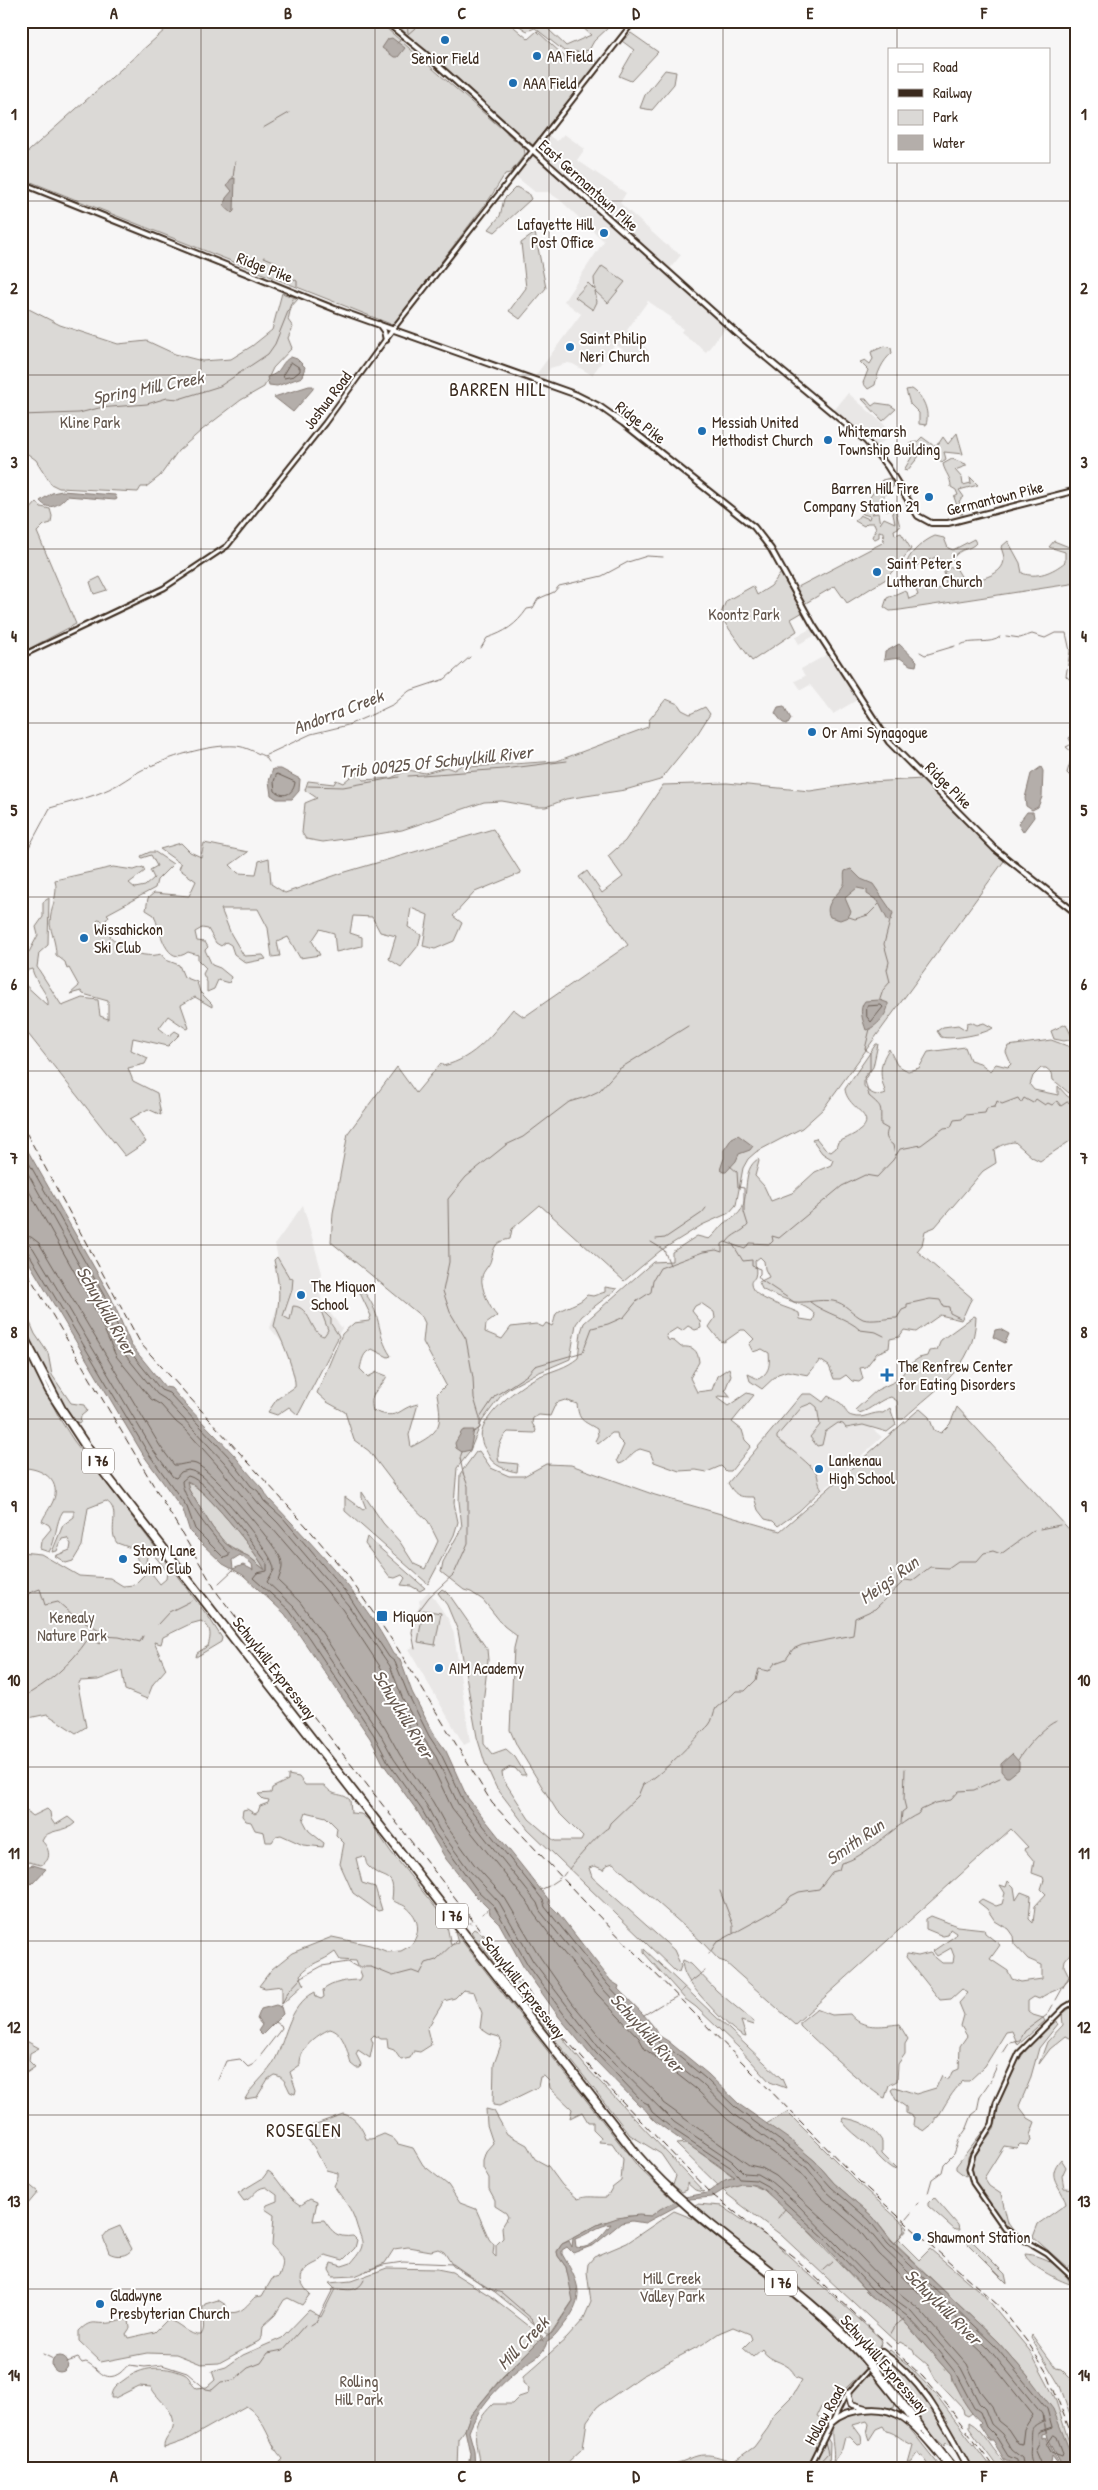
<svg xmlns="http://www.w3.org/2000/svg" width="1098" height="2490" viewBox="0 0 1098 2490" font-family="'Patrick Hand',sans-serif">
<rect width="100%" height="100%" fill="#f7f6f6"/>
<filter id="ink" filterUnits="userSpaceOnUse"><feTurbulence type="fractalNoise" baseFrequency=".02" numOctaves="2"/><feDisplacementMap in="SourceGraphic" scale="10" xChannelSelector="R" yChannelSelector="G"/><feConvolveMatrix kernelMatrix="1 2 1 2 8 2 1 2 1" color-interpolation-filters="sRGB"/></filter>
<g filter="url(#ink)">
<path fill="#e9e7e6" d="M546 134 557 141 564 134 585 149 577 160 626 193 620 203 665 244 681 255 668 271 728 325 706 352 681 332 683 329 671 320 672 318 648 301 627 330 648 350 639 361 615 344 592 375 573 364 568 363 550 368 543 384 532 380 581 314 564 301 604 241 560 200 548 192H535L514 175Z
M848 393 895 434 881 443 876 451 832 413Z
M812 628 816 635 799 644 795 637Z
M828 654 857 700 833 714 810 685 801 690 795 681 805 676 801 669Z
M303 1205 322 1273 318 1281 322 1303 342 1328 315 1382 270 1328 284 1287 275 1244Z
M810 1400 854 1423 869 1426 882 1437 819 1494 765 1445Z
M429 1591 449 1620 454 1634 470 1742 464 1745 408 1649 416 1646 411 1623 420 1605 419 1601Z"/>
<path fill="#dbd9d6" stroke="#8b827a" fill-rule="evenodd" d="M175 21H378L524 148 525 154 510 173 505 174 490 198 393 325 21 178V158Z
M393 21H507L528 39 537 31 564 56H573L578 52 564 51 535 28 527 31 512 21H544L548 29 566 46 591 35 580 25V21H610V24L604 23 609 27 594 41 589 50 584 51 598 63 533 145 474 98Z
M631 33 658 52 631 81 619 76 634 50 622 41Z
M665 70 676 72 674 84 652 110 640 108 645 95Z
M516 187 528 193 531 199 495 232 489 229 500 216 504 199Z
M535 233 546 288 520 319 509 311 526 288 521 243Z
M602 266 625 282 608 303 595 291 597 302 593 310 575 297 588 283 595 290 594 278Z
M282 293 298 299 291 307 288 320 293 327 288 338 292 348 273 368 264 387 241 400 202 430 178 451 160 476 146 487H141L138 492 59 488 51 484 36 460 21 449V305L60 325 118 344 147 341 175 354 202 361 231 359 252 346 272 330Z
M885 346 891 348 892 353C882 361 877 374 875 385L868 389 863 383 868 370 860 362 865 360 870 364 873 359 871 352Z
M912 389C923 396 930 411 926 425L919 424V413L910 404 906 390Z
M862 399H866L872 406 876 403 890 405 896 409 883 421Z
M957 433 963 454 944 452 946 459 942 462 924 450 907 471 904 470 914 453 910 447 911 443 917 442 922 437 934 446 939 443 943 437 948 444Z
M952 459 966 464V466L955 470 962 478 963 485 971 483 970 477 978 485 959 490 964 497 959 501 963 514H960L954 497 958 495 956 490 951 487C951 477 945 473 943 464Z
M890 478 894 486C883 493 880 505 872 514L878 513 880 524 884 518 895 523 892 510H886L890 506 895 507 900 527 894 530 895 535 901 533 911 549 886 579 847 603 835 586 804 604 796 588 884 542 883 532 879 531V537L875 539 872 537 876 528 874 523H867L864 526 855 521 860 515 869 519 870 516 863 514 859 507 868 500 882 480Z
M37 502 41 507 50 509 52 516 51 523 44 525 37 532 76 624 21 653V528L25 525 28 512Z
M935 536 944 538 948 548 953 550 974 539 976 543C971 549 964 548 958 553 951 558 953 563 944 567L938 556 917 565 915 570 907 562C911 551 925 540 935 536Z
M1008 541 1020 563 1022 573C1036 579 1053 572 1065 562V552L1049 547 1054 541 1069 547H1077V583L900 610 890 611 884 607 887 598 903 591 907 592 909 599 918 595 915 587C926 581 928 582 936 590L946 585 944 572 951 567 956 568 962 578 968 581C979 580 1004 575 1004 559 1004 555 1002 551 1001 547Z
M781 573 803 612 791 619 797 631 752 661 720 616 726 601 753 586 757 595 771 586Z
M100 577 107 590 94 594 90 582Z
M666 699 678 704 682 710 690 714 705 707 710 714 698 733 660 780 625 790 566 799 546 807H536L502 801 484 802 402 830 372 835 323 842 306 839 302 833 305 803 317 798 305 790 308 781 334 784 336 780 343 783 356 772 359 773 363 780 391 778 408 770 425 773 446 767 454 770 463 764 469 767 557 761 648 727 649 720Z
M923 779 1004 861 823 1109 802 1128 756 1152 748 1159 743 1168 736 1205 729 1213 702 1225 660 1251 624 1281 540 1205 512 1229 510 1239C495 1242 495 1245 491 1259 490 1266 483 1270 482 1277 480 1287 490 1309 497 1316L486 1324 485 1332 502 1339 511 1327 536 1324 543 1327 546 1323 552 1326C554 1323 555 1316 556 1314 563 1306 580 1305 587 1295L593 1296 605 1292V1287L617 1289 582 1316 576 1324 570 1359 535 1374 511 1387 503 1393 482 1421 469 1453 457 1468 454 1503 458 1522 454 1535 428 1584 345 1511V1497L363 1510 366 1508 362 1498V1492L383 1523 400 1542 414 1564 425 1569 438 1541 428 1521 407 1501 369 1451 354 1440 345 1412 327 1402 317 1393 342 1334 354 1323 369 1321 371 1316 360 1293 362 1290C383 1312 375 1333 391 1356L388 1357 372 1349C363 1352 362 1360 360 1369L368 1377 377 1372 387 1376C379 1392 368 1391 373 1411 401 1421 397 1408 418 1404L409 1435 411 1447C441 1432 443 1426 437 1394L446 1385 423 1342 425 1323 422 1317 331 1242 333 1213 348 1133 397 1067 416 1093 441 1063 443 1066C476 1058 493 1033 513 1009L524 1017 628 945 579 877 587 871 602 893 623 877 608 856 625 841 663 785 727 783 810 791 869 782Z
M493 829 521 873 475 892 453 916 462 923 454 941 435 949 423 946 428 915 411 908 408 927 421 935 418 946 401 967 389 959 396 936 380 932 372 917 353 916 350 933 362 937V946L336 952 334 933 320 929 312 941 320 955 300 958 288 937 277 942 280 956 272 957 268 928 258 909H221L231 934 244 956 263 955 266 959 246 963 234 954 231 945 226 942 221 946 216 943 208 929 202 928 195 932 197 941 205 942 208 947 205 950 212 965 220 968 231 977 229 983 218 980 214 989 207 992V982L203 974 206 968 198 960V955L188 952C166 968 160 930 154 915L146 910 148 898 154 893 189 896 196 881 179 869 181 864 160 849 181 843 190 852 201 857 204 843 248 852 230 865 238 873 256 874 259 861 269 858 271 884 285 893 342 873Z
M150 852H155L173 864 157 880 155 888 107 914 109 916 104 923 100 919 97 921 106 932 111 933 110 936C121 950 144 959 161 954L166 960 179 965 184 977 197 982 200 992 212 1004V1007L195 997 181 1005 189 1028 187 1029 168 1016 159 1028 169 1036 175 1031 180 1034 168 1046 133 1038 131 1050 148 1058 145 1064 128 1068 133 1081 157 1093 161 1115 148 1109 130 1119 146 1142 125 1156 21 1025V981L48 1006C50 994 35 983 32 969L21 972V954L29 952 38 935 36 927 43 917V902L49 898 48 945 39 953 37 967 62 1006 82 998 98 1000 100 1016 108 1019V1001L83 994 81 991 70 994 79 986 69 968 67 969 65 962 56 955C56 943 51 932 50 924 50 908 59 895 55 880L113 867 134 870 143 867 145 871 129 883 135 888 145 886 154 878 150 870 157 866 151 855 142 858 141 856Z
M971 1022 977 1025 984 1023 993 1028C985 1034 952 1040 941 1037L937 1031 943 1027 958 1025 966 1030 967 1023Z
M1066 1024 1073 1039 1064 1041 1054 1039 1051 1031Z
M1051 1040 1073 1048 1077 1044V1098C1067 1093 1062 1086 1053 1080L1052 1073 1046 1068H1041L1033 1076 1030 1085 1034 1090 1058 1095V1086L1067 1096 1077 1102V1143L1074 1145 1070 1141 1040 1161 1032 1157 1015 1142C1008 1142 998 1146 994 1150L996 1163 983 1171 935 1227 925 1231 922 1245 917 1251 972 1298C967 1306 966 1312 961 1320L940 1315 916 1332 904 1330 899 1337 890 1339 889 1348 877 1353 866 1367 860 1368 863 1379 859 1382 852 1381 846 1375 840 1379H834L829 1366 820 1360 808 1375 787 1371 778 1374 762 1389 750 1381 748 1374 758 1379C770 1373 770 1364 769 1353L762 1349 753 1352 749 1344 754 1339 745 1330H741L724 1342 720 1341 709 1327 715 1318 714 1312 701 1303 695 1306 692 1311 700 1321 701 1328 695 1330 688 1326 682 1331 677 1328 666 1335 668 1340 674 1341 681 1347C693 1346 698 1350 699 1362L690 1378 697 1392 712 1390 717 1376 729 1368 731 1375 725 1390 731 1397 718 1396 717 1398 728 1406 747 1393 754 1395 732 1422 742 1430 745 1440 751 1446 731 1471H726L721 1466 707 1472 696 1470 679 1471 654 1462 650 1452 640 1449C630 1452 629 1462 619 1464L617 1460 624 1445 618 1439 617 1433H612L598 1444 595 1441 598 1435 597 1429C582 1420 579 1421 577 1404L565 1400 556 1403 550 1416 539 1415 533 1418 532 1423 536 1430 535 1433 508 1432C500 1439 496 1452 499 1462L518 1464 517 1472C508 1471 492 1465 489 1456 487 1451 483 1447 482 1442 474 1420 522 1383 540 1376 554 1370 566 1368 578 1358L581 1332 584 1323 653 1262 672 1261V1252L697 1236 709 1239C715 1234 718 1229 723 1224 729 1219 736 1218 741 1210 750 1194 741 1170 758 1159L759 1161 755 1176 764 1186 771 1201 792 1193 815 1172 831 1165 833 1160 822 1153 812 1139 816 1138 825 1149 831 1152 836 1148 838 1142C895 1118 847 1113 845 1089L876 1044H878L873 1067 864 1080V1086C868 1093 879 1098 886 1094 880 1077 878 1065 889 1049L897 1065 908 1071 919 1068 928 1052 965 1047 970 1060 980 1063 990 1071 996 1064 1008 1067 1011 1064 1006 1052 1008 1046ZM760 1257 764 1261 765 1269 769 1277 759 1282 762 1289C778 1299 807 1303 815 1315L813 1321 800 1319 799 1313C788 1307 752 1299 751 1284 751 1279 753 1281 755 1277 757 1272 755 1266 755 1261Z
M277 1257 289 1277 293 1278 292 1290 283 1316 290 1320 293 1306C311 1306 310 1334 324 1336L328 1330 320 1308 331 1319V1324L339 1336 298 1415 289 1407 277 1415 268 1412 277 1399 295 1387C297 1377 281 1335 274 1326 281 1300 280 1287 274 1260Z
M21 1302 35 1334 48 1353 52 1375 71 1403 84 1405 87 1411 81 1416 80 1423 72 1421 44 1370 21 1322Z
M974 1316 976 1317C974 1369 938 1386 903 1419H898L897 1401 891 1397C880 1399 871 1410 859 1413L855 1410 877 1390 898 1380 910 1364 919 1358 927 1356 929 1351 937 1350 941 1340Z
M21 1343 61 1421 74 1441 210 1619 222 1638 221 1642 196 1657 197 1653 208 1646C211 1636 212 1627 201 1621L190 1624 163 1637 161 1644 154 1642 166 1669 153 1684 147 1699 125 1690 122 1671 98 1680 80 1681 78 1686 86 1727 76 1733 47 1714 29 1718 28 1723 21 1733V1552L41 1554 79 1576 110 1578 123 1586 134 1585 149 1570 160 1584 166 1579 167 1571 153 1554 147 1556 145 1568H140L134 1549 117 1543C107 1530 122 1510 106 1501L88 1508 82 1546 73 1561 66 1563 55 1556 70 1550 71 1544 67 1538 62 1539 57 1551 52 1552 63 1525 74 1517V1511H63C55 1523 57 1539 49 1552L40 1549 41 1541 51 1529 49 1525 42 1521C46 1512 53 1505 55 1495 58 1476 36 1467 21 1468Z
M802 1394H812L823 1402 828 1396C833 1399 841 1402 844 1407 846 1411 847 1415 852 1416 863 1420 873 1411 883 1413L890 1408 896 1425 887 1432 863 1425 846 1428 843 1424 838 1423 825 1432 822 1445 817 1446 810 1437 820 1425 817 1407 812 1403 802 1407 777 1436V1439C790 1449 803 1458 815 1471 819 1475 817 1483 822 1489L799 1511 778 1526 773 1521 765 1519 758 1510 754 1497C740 1497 736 1497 728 1483Z
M957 1407 1077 1538V1945L1065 1960 1064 1966 1070 1978C1061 1992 1052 1989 1039 1999L1034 1997 1028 2001V2011L1033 2015 1043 2018 1045 2021 1018 2045 1012 2031 1006 2032 985 2066 969 2081H963C952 2092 946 2103 938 2117L935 2118V2122L924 2131 913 2125 914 2117 906 2113V2107L896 2100 891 2090 895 2087 916 2094 936 2088 942 2075 946 2079H949L952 2072 959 2069 960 2046 967 2036 961 2026 964 2015 959 2003 968 1993 962 1989 951 1999 940 2000 906 1957 907 1954 918 1956 930 1953 942 1963H953L954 1956 951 1948 937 1956 933 1951 955 1936 956 1933 950 1929 948 1935 943 1936 926 1929V1919L931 1916 957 1926 984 1929 985 1933 1000 1945 990 1959 1008 1971 1012 1979 1021 1982 1042 1979V1965L1028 1959 1014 1944 1013 1936 1008 1929 995 1921 987 1909 978 1902 982 1899 996 1906 1002 1904 1005 1893 1000 1885 1006 1887 1008 1881 1014 1887 1016 1900 1021 1892 1031 1896 1029 1919 1033 1923 1035 1906 1046 1894 1041 1889 1044 1880 1043 1877 1032 1873 1034 1861 1024 1849 1028 1847 1011 1829 795 2024 725 1962 719 1960 702 1942 613 1863 607 1865 604 1870 595 1866 589 1868 592 1877 674 1950 681 1966 679 1972 675 1971 528 1829 496 1787 485 1763 477 1737 458 1631 447 1605 438 1593 442 1589 448 1593 487 1649 488 1660 483 1703 484 1744 492 1754 506 1749 515 1757 526 1775H521L515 1768 510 1767 502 1772 503 1779 529 1819 551 1838 555 1841H581L583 1837 557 1811 517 1746 510 1730 514 1648 517 1636 504 1626 483 1600 471 1592 464 1590 441 1572 443 1562 462 1527 459 1501 460 1474 476 1452 479 1451 491 1468 509 1476H524L546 1464 571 1465 655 1495 780 1531 917 1411 920 1409 929 1417 934 1430 941 1433 950 1424Z
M187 1482C201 1484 259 1555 265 1570L252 1559 225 1543 212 1527 189 1490Z
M367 1537 425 1588 420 1591 411 1586 401 1585 405 1578 402 1575 395 1578 390 1577 365 1544Z
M423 1610 441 1613 435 1645 418 1642Z
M288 1775 299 1777 305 1785H324C335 1799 340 1791 350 1800L351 1813 361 1814 369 1820 391 1852 439 1912 441 1919 447 1926 451 1945 458 1943 455 1932 639 2168 675 2202 651 2216H629L601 2223 562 2244 557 2251 558 2256 566 2267 574 2299 549 2336 495 2292 453 2266 444 2252 438 2249 431 2251 408 2247 394 2249 385 2263 354 2276 333 2277 329 2270 331 2263 342 2266 351 2263C368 2243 362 2244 356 2223 352 2208 343 2200 334 2186L338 2177V2173L326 2170 314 2147 300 2130 343 2114C355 2116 363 2129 366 2139H372L384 2134 393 2138 398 2144 413 2148 423 2165 448 2185 460 2203 476 2209 489 2239 494 2245 493 2254 496 2257V2245L503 2238 502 2227 508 2217 506 2213 495 2206V2200L489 2189V2178L483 2168V2160L486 2151 493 2143 487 2125 486 2109 494 2111 507 2134 527 2145 535 2159 548 2166 562 2185 578 2199C587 2195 596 2198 607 2197L612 2188 621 2181 623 2159 612 2143 599 2142 601 2138 593 2130V2122H588L582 2112 570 2118 572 2109 550 2088 549 2081 544 2076 540 2077 538 2087 499 2106 493 2105 494 2064 502 2042 499 2037 489 2034 480 2028 482 2013 474 1992 463 1990 455 1998 444 2001 427 2029 431 2045 420 2052 414 2051 410 2058 401 2060 394 2050 388 2048 387 2039H381L374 2035 371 2038 373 2043 370 2058 358 2050 356 2054 361 2064 360 2068H356L351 2064C347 2052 345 2033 330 2029 316 2035 299 2049 300 2065L290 2072 296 2090 295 2094 290 2092C286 2084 284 2076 274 2075L268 2079 257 2097 245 2099C251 2087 264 2077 272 2065 287 2041 286 2007 315 1992L316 1997 321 1999 324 1997 323 1990C333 1982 347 1980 360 1980L362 1976 356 1961 340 1960 335 1952C321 1963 312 1961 300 1975L304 1984 282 2004V1986L265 1988 259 1986 272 1969 292 1953 332 1937 370 1945 388 1952 401 1951 410 1946C422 1933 419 1917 406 1907 401 1903 396 1904 392 1899 396 1870 383 1882 368 1866 365 1863 367 1859 363 1856L356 1858 362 1883 375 1887 382 1910 378 1911 353 1893 340 1864 344 1843 336 1835 337 1828 326 1817 306 1812 303 1820 309 1831 324 1843 323 1847 303 1845 281 1835 276 1836 272 1842H266L264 1832 255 1830 251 1822 246 1821 242 1816 243 1810 247 1809 255 1814 258 1812 260 1806 268 1803 269 1800 263 1799 258 1794 271 1793 272 1788 288 1780Z
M21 1806 33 1816 47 1809 50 1812 51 1819 55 1825 68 1817 75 1823C66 1833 46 1828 42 1841 50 1849 52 1860 41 1865L29 1862 21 1865Z
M474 1929 481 1933 497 1958 586 2067 704 2192 695 2190 687 2183V2190L682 2192 673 2185 676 2176 661 2154 630 2135 473 1935 471 1932Z
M644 1949 782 2079 786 2088 770 2082 740 2049 696 2007 685 1999 644 1953Z
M683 1960 691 1964 717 1991 754 2022 753 2025 741 2021 746 2037C736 2037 695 1991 689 1981 685 1975 681 1966 683 1960Z
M1077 2003V2031L1073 2032 1075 2038 1072 2039 1066 2036 1050 2049 1039 2064 1047 2042 1063 2025 1062 2014Z
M816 2009 832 2015 850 2014C862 2030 882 2026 899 2024L908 2039 905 2044V2054L898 2064 897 2081 889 2085 885 2098C875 2096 811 2037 800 2025V2022Z
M1054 2021H1057L1058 2024 1039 2048 1030 2080 1019 2106 1028 2118 1035 2122 1030 2135 1031 2141 1027 2145 1020 2144 1016 2148 1004 2146 984 2178 989 2186 1001 2194 1008 2223 1015 2233C1003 2227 973 2185 972 2172 970 2155 986 2142 994 2128 998 2121 995 2111 999 2102 1012 2068 1025 2045 1054 2021Z
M21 2038 39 2048 30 2053 29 2061 35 2067 25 2074V2079L21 2082Z
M787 2112 858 2183 908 2228 898 2239 919 2260 930 2249 984 2295 1030 2351 1055 2398 1068 2439 1077 2453V2469H1064L1048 2438 1045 2419 1028 2376 997 2341 891 2240 873 2217 834 2183 815 2161 766 2124Z
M843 2118C859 2120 873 2126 882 2141V2154L896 2168 893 2169C882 2162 875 2152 866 2143 857 2136 849 2130 842 2121Z
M983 2131 968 2157 967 2175 965 2176 956 2169V2166Z
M686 2143 734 2177 764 2190 790 2212 870 2295 903 2320 951 2375 952 2381 972 2413 968 2416 964 2414 963 2409 936 2380 928 2365 915 2354 913 2349 900 2342 898 2344 781 2235 728 2195 676 2144Z
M1061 2159 1066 2167 1062 2176 1064 2188 1077 2189V2262L1068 2268 1033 2237 1038 2224 1066 2204C1062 2185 1044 2178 1061 2159Z
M268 2171C277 2175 285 2196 301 2205L310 2199 317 2202 313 2221 324 2220C333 2233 337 2238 353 2236L357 2240 355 2248 343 2260 325 2255C321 2257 321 2261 316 2263 299 2271 296 2280 310 2294L302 2305 288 2298 284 2300 275 2315 263 2326 262 2337 259 2341 219 2363 201 2364 176 2354 147 2353 101 2362 79 2341V2331C92 2318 94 2325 109 2323 117 2323 121 2319 129 2320L130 2328 126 2334 128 2338 155 2332 167 2320C179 2321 189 2337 201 2335 208 2325 198 2314 205 2304L218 2300 226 2305 227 2312C241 2315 246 2306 255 2297L262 2296 272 2279 279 2277C285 2260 284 2259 272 2246L274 2215 265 2209 267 2205 277 2201V2195L266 2187C254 2188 253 2199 244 2201L238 2193 263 2178Z
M21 2178 38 2192 22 2211 21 2210Z
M934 2197 958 2225 959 2230H955L928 2206V2203Z
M697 2204 722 2206 769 2238 881 2339 882 2342 875 2361 847 2327 696 2208 695 2205Z
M674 2211 694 2219 824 2323 867 2368 834 2411 821 2407 817 2416 829 2423 806 2469H673L677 2463C687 2461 694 2455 704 2455 714 2454 725 2460 734 2461L754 2447 768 2428 774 2414 793 2395 802 2380 795 2377C791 2360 769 2364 762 2349L753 2357 743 2348 752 2339 750 2334 733 2327 719 2333 703 2344 642 2376 597 2407 587 2421 583 2448 566 2464 558 2469H480C476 2436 468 2429 493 2404H512L519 2397 528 2394 529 2388 523 2383V2377L567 2338 583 2320 591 2302 587 2272 588 2264 594 2257 627 2243Z
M120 2226 132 2249C127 2257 116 2257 109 2253L103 2237 108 2231Z
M966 2238 970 2239 1005 2274 1007 2283 968 2244Z
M1025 2254C1041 2255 1066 2267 1070 2284 1060 2281 1027 2265 1025 2254Z
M387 2268 437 2269 452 2272 492 2297 543 2337 502 2377 470 2416 465 2430 458 2439 457 2469H274L283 2459C281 2456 278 2454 276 2450 267 2435 262 2416 246 2406L184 2441 164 2448C163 2440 171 2435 173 2427 177 2411 157 2400 151 2387L139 2386 115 2398H111C111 2388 117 2385 124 2380 142 2366 163 2365 184 2374 191 2377 190 2384 196 2388L207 2387 215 2380 212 2371 226 2367 243 2355 282 2338 309 2310 321 2317 335 2289 329 2283 351 2281Z
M1032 2335 1056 2368 1061 2369 1077 2385 1075 2397 1077 2434 1060 2386 1031 2338Z
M890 2350 908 2365 934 2392 992 2469H972L931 2396 912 2374 890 2355 888 2352Z
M887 2359C917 2378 936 2412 952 2443L950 2445 946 2443 944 2446 934 2437 887 2373H884L875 2380 895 2403 894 2408 859 2405 852 2400 853 2391 881 2360Z
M880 2412 903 2420 942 2469H932L924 2458 917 2453 912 2461 908 2463 913 2445C902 2441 897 2433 886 2431L883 2426 876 2429 869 2440 867 2434 869 2424 867 2421 853 2425 861 2436 862 2444 858 2445 850 2437H845L842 2449 833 2462C835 2450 831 2440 832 2430 834 2412 867 2413 880 2412Z
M969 2422C985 2430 992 2453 1007 2463L1005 2469H999L969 2428Z
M827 2438 830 2443 829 2468 812 2469Z"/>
<path fill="#b4aeaa" stroke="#847972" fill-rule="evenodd" d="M392 38 405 48 398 57H394L382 48 388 39Z
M235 178 234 211 232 213 224 206 226 198 232 191 227 185 231 179Z
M291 357 297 359 305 367 302 377 277 386 269 385 267 377C283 373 279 363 291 357Z
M309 386H313V389L293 412 274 397Z
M62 491 115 495 117 499 115 500 67 496C59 505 49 512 40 501L52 493Z
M899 644 917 661 916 666 910 665 900 658 884 660 885 652Z
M784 706 791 719 788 724 783 723 775 713 778 707Z
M1041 767 1043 771 1042 797 1038 807 1032 810 1026 806 1025 798 1031 774Z
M273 769H281L300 779 299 791 292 799H277L271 795 269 781Z
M1027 812H1033L1034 817 1023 832 1018 824Z
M851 869 861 879 873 884 893 913 891 920 888 921 878 901 867 894V890L857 888 845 898 851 912 848 917 840 920 830 917C823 904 838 895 843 886 846 882 843 876 845 871Z
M880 1000 888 1003C889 1013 876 1028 866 1030 863 1021 858 1009 865 1001Z
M738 1135 753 1146 750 1150 739 1154 736 1161 726 1172H723L720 1170 724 1158V1150L732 1138Z
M21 1139 111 1297 131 1345 165 1387 171 1388C191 1412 213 1432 234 1455 243 1466 252 1478 261 1487 265 1490 266 1496 269 1499 314 1546 363 1596 393 1654L400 1659 412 1692 433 1733 446 1751 467 1797 549 1900V1904L558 1913 611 1981 619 1986 618 1989C627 1998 656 2025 658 2035L668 2041 708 2074 740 2105 790 2140 815 2161 834 2183 873 2217 891 2241 997 2341 1028 2376 1053 2409 1077 2469H1064L1048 2438 1043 2416 1046 2433 1042 2434V2438L1046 2437 1062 2469 1052 2456 1051 2463 1054 2469H1014L1012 2463 1004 2459 993 2441H990L979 2424 981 2422C969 2413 956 2390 951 2375L903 2320 870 2295 823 2244 764 2190 755 2185 742 2184 725 2189 712 2197 690 2199 645 2223 632 2221 621 2223 594 2245 573 2253 567 2247 562 2250V2254C579 2283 587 2297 563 2326 558 2332 555 2338 547 2342 542 2358 532 2358 521 2368 499 2385 478 2407 469 2432L474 2450 475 2469H468L470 2453 465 2430 470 2416 503 2377 538 2342 552 2333 573 2301 566 2267 558 2256 557 2252 562 2244 569 2241 572 2247 573 2238 597 2225 617 2218 639 2215 651 2216 660 2209 685 2197 707 2193 725 2180 735 2177C709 2157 680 2141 655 2121 649 2116 645 2107 639 2105L592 2057 559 2017 524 1968 499 1923 490 1914 489 1909 473 1893 446 1859 418 1812 384 1765 370 1738 285 1614 243 1575 223 1564 199 1541 190 1532 183 1510 144 1456 21 1249ZM187 1481C201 1484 259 1555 265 1570L248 1556 234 1550 225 1543 212 1527 189 1490ZM240 1555 252 1564 253 1570 243 1565 233 1569 232 1560ZM611 2224C603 2235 590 2251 576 2247L575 2239C587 2235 599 2225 611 2224Z
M1000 1329 1009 1334 1005 1343 993 1337 995 1330Z
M465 1430H474L470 1450 462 1452 456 1448 455 1443 462 1431Z
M1012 1754 1019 1762V1769L1009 1777H1006L1001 1771V1764Z
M33 1865 46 1869 33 1883 21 1887V1868Z
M276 2005 281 2007 283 2014 262 2035 258 2031 262 2025 257 2019 261 2009Z
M52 2364a8 8 0 1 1 16 0a8 8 0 1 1-16 0Z"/>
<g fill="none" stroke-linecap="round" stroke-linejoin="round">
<path stroke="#6b5f56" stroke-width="1" d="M291 362 300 368V371L294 376 284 378 283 375Z
M277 774 295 782C294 793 285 799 275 791L274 782Z
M867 1006 881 1005 883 1007 871 1022 867 1017Z
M21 1149 106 1299 127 1348 161 1390 169 1393 229 1457 251 1486 258 1491 264 1501 283 1518 349 1596 389 1657 395 1662 408 1694 429 1736 441 1754 463 1800 543 1900 545 1907 607 1984 651 2031 658 2042 665 2045 705 2078 737 2109 809 2162 831 2187 869 2220 888 2244 994 2345 1047 2409 1052 2427 1038 2432 1039 2443 1035 2451 1041 2465 1048 2469
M21 1161 100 1302 122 1351 157 1394 165 1399 224 1462 260 1505 278 1523 348 1605 390 1666 402 1697 424 1739 436 1757 458 1804 537 1903 540 1911 602 1988 645 2034 650 2043 701 2083 733 2114 807 2168 826 2191 864 2225 884 2249 989 2349 1042 2414 1043 2421C1028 2428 1033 2429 1031 2443 1030 2454 1029 2459 1036 2469
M21 1177 93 1305 116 1356 151 1399 161 1405 176 1422 186 1430 219 1467 254 1511 272 1528 342 1609 383 1671 396 1701 417 1743 429 1760 452 1808 530 1906 534 1914 559 1947 597 1994 639 2038 645 2049 696 2089 728 2120 801 2173 821 2197 859 2230 878 2254 984 2354 1033 2415 1024 2429 1022 2445 1018 2444 1008 2429 998 2421 992 2406 980 2391 967 2364 918 2308 884 2281 836 2231 776 2176 762 2168 749 2165 663 2103 658 2094 606 2044 573 2004 540 1957 505 1898 474 1864 445 1824 433 1802 400 1755 385 1728 320 1630 300 1602 278 1581C280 1574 284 1568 281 1559 274 1542 212 1470 196 1464 188 1461 181 1466 174 1465L160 1446 39 1243 31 1237 21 1235
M21 1242 28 1243 33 1248 153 1450 173 1477 176 1478 181 1472 188 1470C193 1471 198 1473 202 1476 216 1487 276 1555 274 1570L267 1582 294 1607 314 1634 379 1732 394 1759 427 1806 439 1829 468 1869 499 1902 533 1961 600 2049 674 2122 732 2161 744 2173 758 2174 770 2181 797 2204 878 2287 911 2311 961 2368 979 2403 985 2409 991 2424 1002 2434 1012 2450 1022 2458 1024 2469
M21 1249 28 1252 148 1453 187 1507 195 1529 224 1558 229 1556V1553C216 1540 182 1499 182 1481L188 1476C208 1480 253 1544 267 1563V1571L257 1573 253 1578 289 1610 309 1638 374 1735 388 1762 422 1810 435 1833 477 1890 494 1906 528 1965 563 2013 596 2053 642 2101 648 2104 652 2112 674 2130 733 2169 740 2179 756 2180 767 2186 827 2241 874 2291 907 2316 926 2336 955 2372 974 2408 980 2412 986 2427 997 2438 1008 2456 1017 2460 1018 2469
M1054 2435 1057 2437 1063 2453 1062 2456 1051 2452 1047 2445Z"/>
<path stroke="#847972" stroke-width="1" d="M407 21 408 33
M407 35 423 21
M397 43 402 39
M263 128 289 113
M233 178 235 162
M264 257 276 262 284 274 297 281V286
M21 415 79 413 99 408 147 404 167 398 179 399 220 386 268 354 275 344 293 299
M1073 635 1077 633
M1006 636 1020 638 1032 634 1045 638 1055 633H1066L1070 651 1066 676 1077 686
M960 645C971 639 991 645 1000 637
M481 648 487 638C505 632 516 625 527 609L533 608 538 599 554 592 559 586 602 576 628 562 647 556 663 557
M920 652 925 655 955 646
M1077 697 1075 700V718L1069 725 1073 734 1069 738 1072 744 1066 747 1073 753 1067 773 1077 783
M265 756 269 762
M408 776 504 769 567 761
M308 786 343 787 399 777
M21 862 50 808C70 802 90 798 109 789 121 784 131 775 142 770 167 758 208 744 236 746 247 747 254 752 264 756L311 734 348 725 371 715 394 704 409 691 445 679 470 657
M849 917 855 919 868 915 879 904
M880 999 883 990 890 982 887 970 889 962 884 944 890 921
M870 1029 865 1049 870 1053V1070L864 1077 869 1096C884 1109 880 1105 881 1125L888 1129C885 1136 886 1140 893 1145L895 1156
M1072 1103 1077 1107
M656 1239 665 1238 702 1213 706 1208
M651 1242 664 1250 670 1265
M727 1242C733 1233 742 1233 748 1225L744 1212V1188L738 1187 737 1172 730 1166
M732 1243 743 1261 752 1260V1266L760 1269V1274L758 1276 761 1280 794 1302C808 1303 818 1299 833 1301 846 1303 852 1314 863 1319 871 1322 888 1318 897 1318L902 1310 907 1308V1304L930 1299 940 1300 943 1306 949 1307 950 1313 960 1318
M810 1302C825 1314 848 1318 860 1330L876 1332 884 1336
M480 1418 495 1396 527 1375 535 1366 583 1352 592 1328 608 1324 624 1317 637 1301 651 1292 653 1280 660 1268 703 1252 716 1250 722 1252V1244L725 1242 745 1249 749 1243 770 1244 773 1241 772 1236 779 1238 842 1186 865 1175 877 1177 893 1160 900 1149 921 1145 944 1128 951 1127 954 1120 962 1119 965 1115 985 1113 987 1108 995 1107 997 1101 1002 1104 1018 1098 1021 1103 1024 1098 1033 1103 1036 1099 1045 1105 1048 1103 1052 1105 1057 1101 1061 1106 1067 1102 1073 1103 1077 1096
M472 1433 480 1428V1418L474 1398 473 1378 466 1339 450 1312 443 1291 449 1262 448 1199 466 1177 506 1145 523 1137 569 1102 586 1097 599 1091 619 1069 688 1026
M1040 1529 1060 1525
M219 1583 233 1570
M21 1606 29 1593 40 1589 45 1605 58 1602 73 1615 110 1636
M417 1613 429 1597 454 1574 468 1543V1486L463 1473 460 1458 462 1452
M415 1618 412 1632 415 1649
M158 1624 169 1612 191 1601
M21 1698C49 1683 70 1665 88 1639H93L100 1644 102 1641 101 1636 119 1637 140 1642 143 1636
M1018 1760C1023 1750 1046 1724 1057 1721
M901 1823 902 1812 906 1809 904 1801 905 1769
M569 1869C575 1861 601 1831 608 1828L610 1823 638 1796 643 1784C655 1782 698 1736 709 1725 713 1721 713 1712 716 1708 722 1702 730 1698 736 1691H745L756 1680 759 1669 769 1671 775 1663 786 1659 793 1649 802 1645 853 1635 855 1618 875 1609 905 1580 912 1581 930 1567 948 1568 958 1561H977L984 1553 993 1551 1001 1554 1034 1530
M563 1876 566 1872
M551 1884 560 1878
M540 1890 549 1886
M720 1891 733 1925V1933
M482 1914 489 1909
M470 1923H471
M709 1954 716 1943 767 1915 786 1902 791 1896 799 1892 819 1889 832 1872 839 1870 841 1863C864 1859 893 1826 918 1814L921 1810 936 1803 951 1800 959 1791 974 1790 1000 1778
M689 1983 705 1971
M679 1994 684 1988
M1056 2000 1071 1973 1077 1971
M665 2003 676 1997
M280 2007 288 1992 302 1977 322 1966 348 1962 357 1967H371L393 1976 412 1971 420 1974 426 1963 436 1960 456 1941
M644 2015 662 2004
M1003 2053 1010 2042 1020 2040 1025 2031 1047 2015 1053 2005
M992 2077 997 2066
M218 2080 226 2061 240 2059 248 2067 254 2064 282 2028 281 2025 274 2022
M960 2138 967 2128 972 2115 977 2111 980 2096 991 2080
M928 2193 932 2179 942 2172 944 2164 954 2154 959 2140
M916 2205 918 2203
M778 2218 785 2209
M906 2219 911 2213
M895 2244 904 2231 903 2223
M823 2270 832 2262
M366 2271 383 2265 403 2262 453 2264 487 2288 502 2293 532 2319 534 2323
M311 2325 317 2321 333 2289C345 2288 357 2295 364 2280
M537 2331 543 2341
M890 2335 896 2325 904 2319
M43 2354 53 2359
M67 2362 78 2358 82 2363 86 2362C98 2367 104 2384 120 2373 124 2370 125 2367 129 2365L145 2367 162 2365 187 2373 206 2389 212 2390 221 2382 234 2380 248 2368 261 2363 268 2353 283 2350 305 2325
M873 2362 881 2343
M830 2411 836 2394 842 2392 868 2367
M820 2434 824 2422
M817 2469V2465L828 2453 825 2442
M1003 2469 1009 2462"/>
<defs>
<path id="secondary" d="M21 656 164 588 227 546 325 423 393 329 634 21
M1077 2000 1065 2007 1019 2053 996 2103 992 2124 973 2154 969 2168 973 2183 1005 2229 1046 2253 1077 2282
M809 2469 844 2398 876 2362 882 2352"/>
<path id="primary" d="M385 21 423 52 740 336 866 441 887 466 918 516 931 523H948L1077 490
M21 183 335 309 577 395 599 406 623 423 754 527 771 549 813 625 889 742 995 849 1077 914
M379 324 384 331 386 340"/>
<path id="motorway" d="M21 1329 63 1409 104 1470 638 2154C704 2231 797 2278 864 2354
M24 1342 48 1391 95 1463 635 2155C701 2233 793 2281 861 2356
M882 2352C924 2381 945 2425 969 2469
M882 2376 955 2469
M879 2378 920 2430
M848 2393 851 2404 865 2408
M831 2423C841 2414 850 2412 863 2410 902 2404 918 2431 941 2457
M940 2456 951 2469"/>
</defs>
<use href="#secondary" stroke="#3b2a1e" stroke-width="7"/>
<use href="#primary" stroke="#3b2a1e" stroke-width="8"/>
<use href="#motorway" stroke="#3b2a1e" stroke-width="8"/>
<use href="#secondary" stroke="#fff" stroke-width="3"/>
<use href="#primary" stroke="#fff" stroke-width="4"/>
<use href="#motorway" stroke="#fff" stroke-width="4.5"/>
<path stroke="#3b2a1e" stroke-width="1" stroke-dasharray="8 4" stroke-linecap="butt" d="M21 1123 141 1344 307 1527 346 1573 396 1646 492 1803 584 1901 860 2182 1000 2307 1029 2344 1047 2373 1077 2448
M21 1262 218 1594 563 2036 596 2074 710 2193 795 2258 923 2377 948 2406 995 2469"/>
<defs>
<path id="motorway-bridge" d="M864 2354 882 2376
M861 2356 879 2378"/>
</defs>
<use href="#motorway-bridge" stroke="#3b2a1e" stroke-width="8" stroke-linecap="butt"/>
<use href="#motorway-bridge" stroke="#fff" stroke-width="4.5"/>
</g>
</g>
<path fill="none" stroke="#3b2a1e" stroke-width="1" stroke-opacity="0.55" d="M201 21V2469M375 21V2469M549 21V2469M723 21V2469M897 21V49M897 161V2469M21 201H1077M21 375H1077M21 549H1077M21 723H1077M21 897H1077M21 1071H1077M21 1245H1077M21 1419H1077M21 1593H1077M21 1767H1077M21 1941H1077M21 2115H1077M21 2289H1077"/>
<g fill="#1f6fb2" stroke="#fff" stroke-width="2">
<circle cx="445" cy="40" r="5"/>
<circle cx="537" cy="56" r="5"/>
<circle cx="513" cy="83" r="5"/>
<circle cx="604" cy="233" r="5"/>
<circle cx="570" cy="347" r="5"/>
<circle cx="702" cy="431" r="5"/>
<circle cx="828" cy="440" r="5"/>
<circle cx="929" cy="497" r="5"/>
<circle cx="877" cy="572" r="5"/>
<circle cx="812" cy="732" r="5"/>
<circle cx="84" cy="938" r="5"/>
<circle cx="301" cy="1295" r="5"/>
<path d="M884.5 1367.5h5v5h5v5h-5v5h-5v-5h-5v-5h5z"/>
<circle cx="819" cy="1469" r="5"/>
<circle cx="123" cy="1559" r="5"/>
<rect x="376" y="1610" width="12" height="12" rx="2.5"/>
<circle cx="439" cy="1668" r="5"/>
<circle cx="917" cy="2237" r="5"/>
<circle cx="100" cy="2304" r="5"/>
</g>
<g text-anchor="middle" stroke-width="4" stroke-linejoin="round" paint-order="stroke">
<g fill="#fff" stroke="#766a62" stroke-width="1">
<rect x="82" y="1448.5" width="32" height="25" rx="4"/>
<rect x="436" y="1903.5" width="32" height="25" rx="4"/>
<rect x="765" y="2270.5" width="32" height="25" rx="4"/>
</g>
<g font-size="15" font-weight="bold" fill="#3b2a1e">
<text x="98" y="1466">I 76</text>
<text x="452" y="1921">I 76</text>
<text x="781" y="2288">I 76</text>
</g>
<g font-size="16" fill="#3b2a1e" stroke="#fff" text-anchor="start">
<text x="547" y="62">AA Field</text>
<text x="445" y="64" text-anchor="middle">Senior Field</text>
<text x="523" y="89">AAA Field</text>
<text x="594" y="230" text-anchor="end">Lafayette Hill<tspan x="594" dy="18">Post Office</tspan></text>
<text x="580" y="344">Saint Philip<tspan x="580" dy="18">Neri Church</tspan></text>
<text x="712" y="428">Messiah United<tspan x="712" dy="18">Methodist Church</tspan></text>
<text x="838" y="437">Whitemarsh<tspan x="838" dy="18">Township Building</tspan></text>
<text x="919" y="494" text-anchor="end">Barren Hill Fire<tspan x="919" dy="18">Company Station 29</tspan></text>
<text x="887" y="569">Saint Peter's<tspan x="887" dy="18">Lutheran Church</tspan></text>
<text x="822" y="738">Or Ami Synagogue</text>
<text x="94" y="935">Wissahickon<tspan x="94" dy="18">Ski Club</tspan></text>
<text x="311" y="1292">The Miquon<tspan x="311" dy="18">School</tspan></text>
<text x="898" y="1372">The Renfrew Center<tspan x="898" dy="18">for Eating Disorders</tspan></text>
<text x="829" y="1466">Lankenau<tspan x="829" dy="18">High School</tspan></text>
<text x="133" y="1556">Stony Lane<tspan x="133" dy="18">Swim Club</tspan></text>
<text x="393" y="1622">Miquon</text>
<text x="449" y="1674">AIM Academy</text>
<text x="927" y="2243">Shawmont Station</text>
<text x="110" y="2301">Gladwyne<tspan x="110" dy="18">Presbyterian Church</tspan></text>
</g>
<g font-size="16" fill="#3b2a1e" stroke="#fff">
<text transform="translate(589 185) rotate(42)" y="6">East Germantown Pike</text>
<text transform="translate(265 267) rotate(21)" y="6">Ridge Pike</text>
<text transform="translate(327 400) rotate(-53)" y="6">Joshua Road</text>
<text transform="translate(641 422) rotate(38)" y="6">Ridge Pike</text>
<text transform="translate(995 498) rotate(-14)" y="6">Germantown Pike</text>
<text transform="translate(949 785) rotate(45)" y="6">Ridge Pike</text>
<text transform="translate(275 1668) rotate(52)" y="6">Schuylkill Expressway</text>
<text transform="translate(524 1987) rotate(52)" y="6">Schuylkill Expressway</text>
<text transform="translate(885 2364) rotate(49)" y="6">Schuylkill Expressway</text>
<text transform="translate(824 2415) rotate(-61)" y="6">Hollow Road</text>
</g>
<g font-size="16" fill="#63564c" stroke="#fff">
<text x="90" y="428">Kline Park</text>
<text x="744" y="620">Koontz Park</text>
<text x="72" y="1623">Kenealy<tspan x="72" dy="18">Nature Park</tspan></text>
<text x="672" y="2284">Mill Creek<tspan x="672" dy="18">Valley Park</tspan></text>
<text x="359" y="2387">Rolling<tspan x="359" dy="18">Hill Park</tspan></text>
</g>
<g font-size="18" font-style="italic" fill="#65584f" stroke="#fff">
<text transform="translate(148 388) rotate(-11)" y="6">Spring Mill Creek</text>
<text transform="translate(338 712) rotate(-21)" y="6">Andorra Creek</text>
<text transform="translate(436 762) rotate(-6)" y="6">Trib 00925 Of Schuylkill River</text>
<text transform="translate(106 1311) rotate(60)" y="6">Schuylkill River</text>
<text transform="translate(889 1580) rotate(-36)" y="6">Meigs' Run</text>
<text transform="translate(403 1714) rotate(59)" y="6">Schuylkill River</text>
<text transform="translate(855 1842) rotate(-35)" y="6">Smith Run</text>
<text transform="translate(647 2033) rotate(48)" y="6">Schuylkill River</text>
<text transform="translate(943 2307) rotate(45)" y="6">Schuylkill River</text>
<text transform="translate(523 2343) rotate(-46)" y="6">Mill Creek</text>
</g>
<g font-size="18" letter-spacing="1" fill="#3b2a1e" stroke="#fff">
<text x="304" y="2137">ROSEGLEN</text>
</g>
<g font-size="19" letter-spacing="1" fill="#3b2a1e" stroke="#fff">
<text x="498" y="396">BARREN HILL</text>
</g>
</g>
<rect width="1098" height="2490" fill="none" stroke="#fff" stroke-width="55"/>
<rect x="888" y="48" width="162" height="115" fill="#ffffff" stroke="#b1aaa5"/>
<rect x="898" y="64" width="25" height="8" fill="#ffffff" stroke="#b1aaa5"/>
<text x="933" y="72" font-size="15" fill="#3b2a1e">Road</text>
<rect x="898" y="89" width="25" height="8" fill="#3b2a1e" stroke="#b1aaa5"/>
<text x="933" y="98" font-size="15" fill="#3b2a1e">Railway</text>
<rect x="898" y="110" width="25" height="15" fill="#dbd9d6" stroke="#b1aaa5"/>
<text x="933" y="122" font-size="15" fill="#3b2a1e">Park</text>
<rect x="898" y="135" width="25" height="15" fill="#b4aeaa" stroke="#b1aaa5"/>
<text x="933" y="148" font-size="15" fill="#3b2a1e">Water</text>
<rect x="28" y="28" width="1042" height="2434" fill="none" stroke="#3b2a1e" stroke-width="2"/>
<g font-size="16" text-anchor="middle" font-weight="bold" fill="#3b2a1e">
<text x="114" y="19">A</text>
<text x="288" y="19">B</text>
<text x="462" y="19">C</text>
<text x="636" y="19">D</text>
<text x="810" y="19">E</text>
<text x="984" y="19">F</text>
<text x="14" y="120">1</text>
<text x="1084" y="120">1</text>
<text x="14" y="294">2</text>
<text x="1084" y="294">2</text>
<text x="14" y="468">3</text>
<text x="1084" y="468">3</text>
<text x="14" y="642">4</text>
<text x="1084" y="642">4</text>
<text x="14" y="816">5</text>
<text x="1084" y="816">5</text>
<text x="14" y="990">6</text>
<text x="1084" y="990">6</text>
<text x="14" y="1164">7</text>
<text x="1084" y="1164">7</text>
<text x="14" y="1338">8</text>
<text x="1084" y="1338">8</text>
<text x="14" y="1512">9</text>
<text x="1084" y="1512">9</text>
<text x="14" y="1686">10</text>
<text x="1084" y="1686">10</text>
<text x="14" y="1859">11</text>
<text x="1084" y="1859">11</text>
<text x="14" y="2033">12</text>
<text x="1084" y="2033">12</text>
<text x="14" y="2207">13</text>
<text x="1084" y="2207">13</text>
<text x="14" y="2381">14</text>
<text x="1084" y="2381">14</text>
<text x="114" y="2482">A</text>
<text x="288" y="2482">B</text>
<text x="462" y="2482">C</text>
<text x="636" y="2482">D</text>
<text x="810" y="2482">E</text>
<text x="984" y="2482">F</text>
</g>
</svg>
